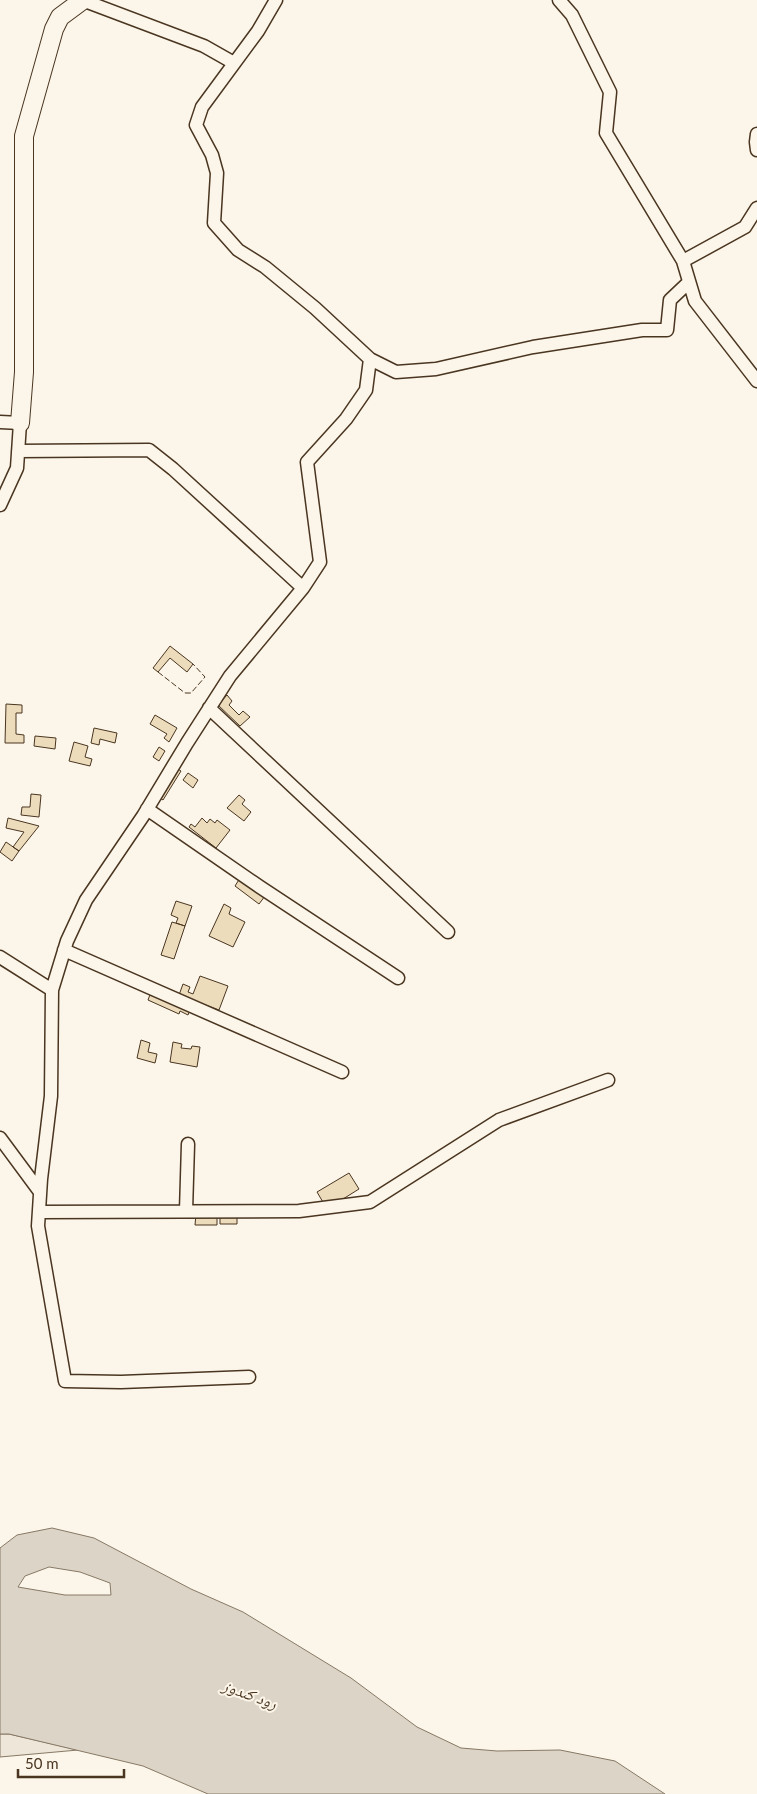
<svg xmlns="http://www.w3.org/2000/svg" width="757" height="1794" viewBox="0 0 757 1794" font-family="Lato,'Noto Naskh Arabic',sans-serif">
<rect width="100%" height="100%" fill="#fbf6e9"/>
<path fill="#ede6d9" stroke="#887966" d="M0 1734H9L78 1750 0 1757Z"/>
<path fill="#dcd4c6" stroke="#887966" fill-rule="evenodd" d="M52 1528 94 1538 191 1589 243 1612 351 1678 417 1727 461 1748 497 1751 560 1750 615 1761 665 1794H208L143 1766 9 1734H0V1548L17 1535ZM49 1567 80 1572 110 1583 111 1595H65L18 1587 25 1576Z"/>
<path fill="#ecdcbc" stroke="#4a3520" d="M170 646 193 664 187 672 170 658 158 672 153 668Z
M227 695 232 701 229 705 239 715 243 711 250 717 240 726 218 705Z
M6 704 22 705V713H16V734L24 735V743H5Z
M155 715 177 728 169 742 164 738 167 734 150 724Z
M94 728 117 733 115 743 100 739 99 745 91 743Z
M35 736 56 738 55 749 34 746Z
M74 742 88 746 85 757 92 759 90 766 69 761Z
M159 747 165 751 159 761 153 757Z
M175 767 181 771 163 800 157 796Z
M188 773 198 780 193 788 183 780Z
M31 794 41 795 39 817 21 815 22 807H30Z
M239 795 245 800 242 804 251 812 244 821 227 808Z
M8 818 39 826 19 851 13 847 24 832 6 828Z
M202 818 207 823 210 819 215 823 217 820 230 830 216 848 189 827 191 824 195 827Z
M6 842 19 851 12 861 0 852Z
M240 878 265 896 259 904 235 886Z
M176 901 192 906 185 926 176 923 178 918 171 915Z
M224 904 231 908 229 914 245 922 233 947 209 936Z
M172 922 185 926 174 959 161 955Z
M200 976 228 986 219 1010 179 995 183 984 190 987 188 992 193 994Z
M151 992 190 1010 188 1015 180 1011 179 1014 148 1000Z
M141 1040 150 1043 148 1052 157 1054 155 1063 137 1058Z
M173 1042 182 1044 181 1048 191 1049 192 1046 200 1047 197 1067 170 1062Z
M349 1173 359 1189 327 1209 317 1192Z
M196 1214H217V1225H195Z
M220 1215 237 1216V1224H220Z"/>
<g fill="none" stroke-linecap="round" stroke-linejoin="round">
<defs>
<path id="street" d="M82 0 204 46 234 63
M276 0 258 31 202 107 196 125 212 155 217 173 214 223 238 250 265 267 315 308 370 359 396 372 436 369 533 347 642 330H667L670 300 689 282
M559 0 572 15 610 92 606 133 683 261 695 301 757 381
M757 134 756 142 757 150
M683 261 745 227 757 208
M0 422 20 423 17 468 0 505
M18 451 149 450 173 469 303 588
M209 708 448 932
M147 809 260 887 398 978
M64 950 342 1072
M0 957 52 990
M0 1138 40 1192
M186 1211 188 1144
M39 1212 299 1211 370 1202 499 1120 608 1080
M249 1377 121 1382 65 1381 38 1226 41 1179 51 1096 52 990 67 941 86 900 143 816 187 743 230 676 303 588 320 562 307 462 346 419 366 390 370 359"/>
<path id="secondary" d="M20 423 24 372V136L54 29 60 17 83 0"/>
</defs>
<use href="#street" stroke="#4a3520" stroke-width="15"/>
<use href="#secondary" stroke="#4a3520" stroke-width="20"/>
<use href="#street" stroke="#fbf6e9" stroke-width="12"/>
<use href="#secondary" stroke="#fbf6e9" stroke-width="18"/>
<path stroke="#4a3520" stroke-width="1" stroke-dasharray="6 2.5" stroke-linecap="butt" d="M158 672 185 693H191L205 677 193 664"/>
</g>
<g text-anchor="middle" stroke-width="4" stroke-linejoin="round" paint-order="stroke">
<g font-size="16" font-style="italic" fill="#4a3520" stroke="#fbf6e9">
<text transform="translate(250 1694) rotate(20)" y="6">رود کندوز</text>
</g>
</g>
<path d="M18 1769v8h106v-8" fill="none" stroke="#4a3520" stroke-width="2.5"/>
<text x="25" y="1769" font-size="15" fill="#4a3520" stroke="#fbf6e9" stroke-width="4" paint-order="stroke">50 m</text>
</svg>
